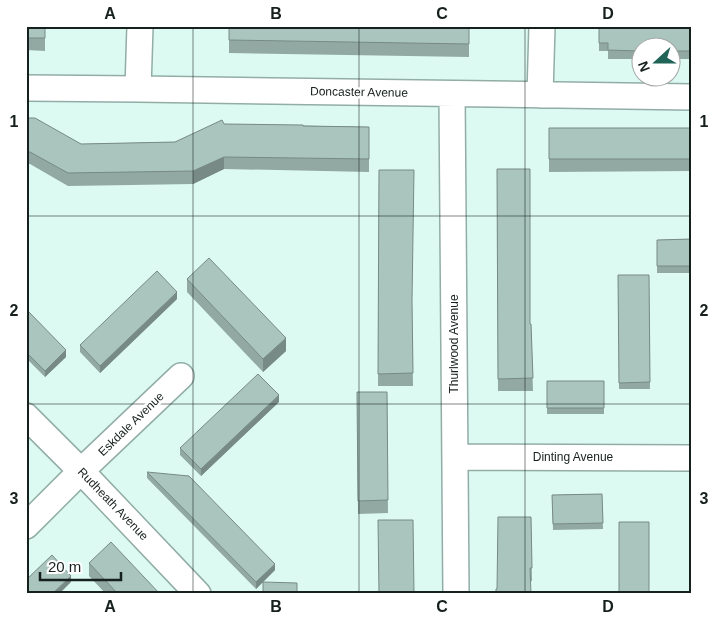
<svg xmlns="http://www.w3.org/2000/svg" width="718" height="620" viewBox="0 0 718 620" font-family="Helvetica,sans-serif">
<rect width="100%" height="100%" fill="#ddfaf2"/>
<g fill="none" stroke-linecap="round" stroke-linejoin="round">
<defs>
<path id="street" d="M26 88 138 89 692 97
M138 89 140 26
M452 94 456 594
M540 95 542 26
M26 416 81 471 198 594
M455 457 692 458
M26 526 81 471 181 376"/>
</defs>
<use href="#street" stroke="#92ada6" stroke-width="28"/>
<use href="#street" stroke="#fff" stroke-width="25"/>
</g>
<path fill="#92a9a3" d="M26 26H45V51L26 50Z
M229 26H469V57L229 53Z
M599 26H692V59H670V48H640V59H608V51H599Z
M26 118 81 144 175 142 224 124 369 127V172L224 169 193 184 68 186 30 164H26Z
M549 128H692V171L549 172Z
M497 169 530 324H531L533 391H498Z
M379 170 412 308 413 386H378Z
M692 239V273H657V240Z
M618 275H649L650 389H619Z
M187 279 286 351 263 372 187 292Z
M177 299 100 373 80 352V345Z
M26 309 66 357 45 377 26 358Z
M547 381H604V414H547Z
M357 392H387L388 513 358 514Z
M279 402 201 476 180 455V448Z
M147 472 275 570 256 589 147 478Z
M602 494 603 529 553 530 552 495Z
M531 517 532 581 497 589Z
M89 563 160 594H106L89 576Z"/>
<path fill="#778a85" d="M224 157V169L193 184V171Z
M177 292V299L100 373V366Z
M286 338V351L263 372V359Z
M66 350V357L45 377V371Z
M279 395V402L201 476V469Z
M275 564V570L256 589V582Z
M71 576V582L59 594H52Z"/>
<path fill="#aac5be" stroke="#778a85" d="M26 26H45V38H26Z
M229 26H469V44L229 40Z
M599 26H692V51H670V48H640V51L608 50V43H599Z
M26 118H35L81 144 175 142 222 120 224 124 303 125V126L369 127V159L224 157 193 171 68 173 30 152H26Z
M549 128H692V159H549Z
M497 169H530V324H531L533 378 498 379Z
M379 170H414L412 301 413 373 378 374Z
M692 239V266H657V240Z
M209 258 286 338 263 359 187 279Z
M157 271 177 292 100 366 80 345Z
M618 275H649L650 382 619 383Z
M26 309 66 350 45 371 26 352Z
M258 374 279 395 201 469 180 448Z
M547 381H604V408H547Z
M357 392H387L388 500 358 501Z
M147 472 189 476 275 564 256 582Z
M602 494 603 523 553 524 552 495Z
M498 517H531L532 568H530L531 594H496V589H497Z
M378 520H413L414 594H379Z
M619 522H649V594H619Z
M111 542 160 594H118L89 563Z
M52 555 71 576 52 594H26V580Z
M263 582 297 583V594H263Z"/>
<path fill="none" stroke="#16201d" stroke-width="1" stroke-opacity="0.55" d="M193 26V594M359 26V594M525 26V594M26 216H692M26 404H692"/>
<g text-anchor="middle" stroke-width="5" stroke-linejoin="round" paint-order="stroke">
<g font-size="12" fill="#16201d" stroke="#fff">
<text transform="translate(359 92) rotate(1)" y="4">Doncaster Avenue</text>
<text transform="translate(454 344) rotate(-90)" y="4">Thurlwood Avenue</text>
<text transform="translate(131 424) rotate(-44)" y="4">Eskdale Avenue</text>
<text x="573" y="461">Dinting Avenue</text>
<text transform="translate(113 504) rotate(46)" y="4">Rudheath Avenue</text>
</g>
</g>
<rect width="718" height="620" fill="none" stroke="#ffffff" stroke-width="55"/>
<g transform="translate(656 62) rotate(249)"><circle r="24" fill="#ffffff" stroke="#a2a6a5"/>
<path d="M0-4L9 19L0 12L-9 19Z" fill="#1f6457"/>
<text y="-8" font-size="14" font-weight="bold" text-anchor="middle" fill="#16201d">N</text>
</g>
<path d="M40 572v8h81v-8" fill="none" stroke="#16201d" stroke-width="2.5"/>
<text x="48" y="572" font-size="15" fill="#16201d" stroke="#ffffff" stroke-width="4" paint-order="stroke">20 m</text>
<rect x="28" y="28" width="662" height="564" fill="none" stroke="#16201d" stroke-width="2"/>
<g font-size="16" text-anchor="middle" font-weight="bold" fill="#16201d">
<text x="110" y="19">A</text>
<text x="276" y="19">B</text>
<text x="442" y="19">C</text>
<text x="608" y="19">D</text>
<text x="14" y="127">1</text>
<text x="704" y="127">1</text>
<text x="14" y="316">2</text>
<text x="704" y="316">2</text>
<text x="14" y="504">3</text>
<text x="704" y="504">3</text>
<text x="110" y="612">A</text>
<text x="276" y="612">B</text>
<text x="442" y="612">C</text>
<text x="608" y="612">D</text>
</g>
</svg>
